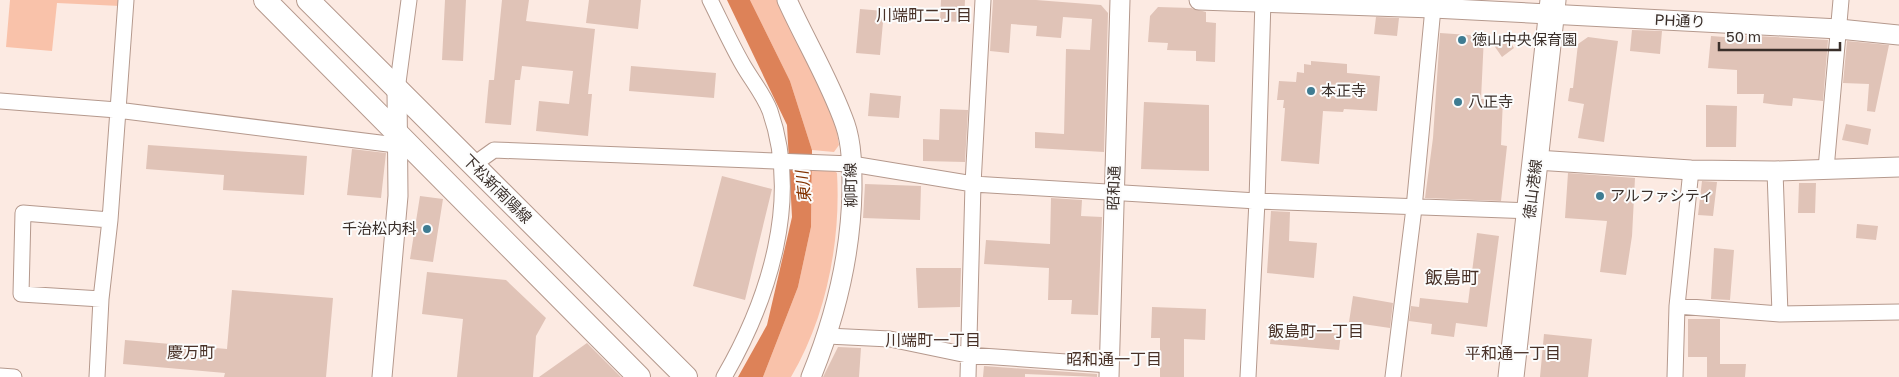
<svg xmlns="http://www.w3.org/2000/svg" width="1899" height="377" viewBox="0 0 1899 377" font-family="'Golos Text','Noto Sans JP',sans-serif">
<rect width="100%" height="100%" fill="#fceae2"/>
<path fill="#f9c2aa" d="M10 0H120V6L57 3 52 51 6 47Z
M750 0H779L835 120 839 145 834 152 812 150 790 81Z
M812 167 833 170 837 173C841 242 826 318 791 377H763L798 287 811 227Z"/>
<path fill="#dd8258" d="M727 0H750L790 81 812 150 811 227 798 287 763 377H738L767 325 792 217 787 125Z"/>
<path fill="#e0c3b7" d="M445 0H466L463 61 442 60Z
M502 0H529L526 21 595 29 588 94H592L588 136 536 131 539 101 569 104 573 71 522 66 520 80H515L511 125 485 123 489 80H494Z
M589 0H641L638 29 586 23Z
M941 0H965L964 22 940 21Z
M993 0H1036L1101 5 1108 13 1104 152 1035 148V132L1064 134 1066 49 1090 50 1092 19 1063 17 1061 38 1036 36 1037 26 1011 24 1009 53 990 51Z
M1158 7 1191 8 1206 12V22L1216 23 1215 62 1196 61V51L1167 50 1168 43 1148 42 1150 16Z
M860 9 884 11 880 55 856 53Z
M1376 17 1399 18 1397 36 1374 34Z
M1632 30 1662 31 1660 54 1630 51Z
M1440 33 1484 36 1481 99H1503L1501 145 1507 146 1501 201 1425 198 1433 138Z
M1506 35 1514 48 1502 57 1493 44Z
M1738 35 1828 40 1823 101 1793 98 1792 106 1778 105 1763 103 1764 94H1737V70L1708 68 1711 36 1738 38Z
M1588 37 1618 41 1604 142 1578 138 1584 104 1568 101 1570 88H1573L1578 44Z
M1847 41 1889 45 1875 112 1867 111 1869 84 1843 83Z
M1311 61 1347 64V73L1380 76 1377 111 1344 109 1343 112 1323 111 1319 164 1281 161 1285 108H1283L1284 100H1277L1279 81 1296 82 1297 72 1304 73V64L1311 65Z
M631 66 716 73 714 98 629 91Z
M870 93 901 96 899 118 868 116Z
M1144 102 1209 105V171L1141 169Z
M1706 105 1737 106 1736 147H1706Z
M940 109 968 110 965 162 923 161V139L939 140Z
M1846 124 1871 129 1868 145 1842 140Z
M148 145 307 156 304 195 223 190 224 175 146 169Z
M352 149 386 153 381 198 347 195Z
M1568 173 1635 178 1632 236 1626 275 1600 272 1607 221 1565 218Z
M722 176 772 189 745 300 693 286Z
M1702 181 1717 182 1713 216 1698 215Z
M1799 183H1816L1815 213H1798Z
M865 184 921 186 920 220 863 218Z
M420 196 443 199 433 262 410 259Z
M1051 198 1082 200 1081 216 1102 217 1098 315 1071 314 1072 300H1048L1049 268 984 264 986 240 1050 244Z
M1271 211 1290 212 1289 241 1317 243 1314 278 1267 273Z
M1857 224 1878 226 1876 240 1856 238Z
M1477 233 1499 236 1487 327 1456 323 1454 337 1431 334 1432 324 1409 321 1411 306 1419 307 1420 298 1468 303Z
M1714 248 1734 250 1730 300 1711 299Z
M916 268H961L960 307 918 308Z
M427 272 506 280 546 318 536 336 533 377H457L463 319 422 314Z
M232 290 333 298 326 377H224L225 373 123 364 125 340 227 349Z
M1353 296 1393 303 1390 328 1349 322Z
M1152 307 1206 309 1205 340 1184 339V377H1160V338H1151Z
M1688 319H1720V364H1746L1745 377H1707V357H1688Z
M1272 327 1341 334 1339 350 1270 344Z
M1544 334 1592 339 1588 377H1540Z
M587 343 621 377H539Z
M838 347 861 348 859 377H823Z
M984 366 1097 374V377L1025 374V377H983Z"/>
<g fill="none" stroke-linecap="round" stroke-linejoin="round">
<defs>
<path id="minor" d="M710 0C721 22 731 44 743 65 751 79 764 95 770 111 801 200 769 299 724 377
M397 90 409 0
M0 101 117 110 396 145
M473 165 494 150 852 164 973 184 1257 201 1530 211
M1826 169 1841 0
M1775 171 1780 314
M101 299 21 294 23 213 110 220
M1677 306 1780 314 1899 312
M827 336 890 339 967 355 1110 365
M0 376 14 377
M97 377 101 299 110 220 126 0
M968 377 973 184 983 0
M1248 377 1257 201 1263 0
M1393 377 1414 208 1433 8
M1675 377 1677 306 1691 170"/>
<path id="tertiary" d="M787 0C806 42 830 81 845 124 852 144 852 168 852 189 851 255 836 316 811 377
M1199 0 1433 8 1839 29 1899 35
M1536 160 1691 170 1775 171 1899 167
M382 377 398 196 397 90
M1109 377 1120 0"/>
<path id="secondary" d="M265 0 639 377
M308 0 686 377"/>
<path id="primary" d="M1511 377 1553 0"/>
</defs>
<use href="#minor" stroke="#b5998d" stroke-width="17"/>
<use href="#tertiary" stroke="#b5998d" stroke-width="21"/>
<use href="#secondary" stroke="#b5998d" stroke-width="24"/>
<use href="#primary" stroke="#b5998d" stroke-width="27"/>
<use href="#minor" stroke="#fff" stroke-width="15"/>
<use href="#tertiary" stroke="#fff" stroke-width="19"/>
<use href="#secondary" stroke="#fff" stroke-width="22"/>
<use href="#primary" stroke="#fff" stroke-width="25"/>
</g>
<g fill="#3f7c92" stroke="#fcfcfc" stroke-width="2">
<circle cx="1462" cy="40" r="5"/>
<circle cx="1311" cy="91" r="5"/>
<circle cx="1458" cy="102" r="5"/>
<circle cx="1600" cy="196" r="5"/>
<circle cx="427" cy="229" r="5"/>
</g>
<g text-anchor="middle" stroke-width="4" stroke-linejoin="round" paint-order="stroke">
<g font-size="15" fill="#3a2f2a" stroke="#fcfcfc">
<text transform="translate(1680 21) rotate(3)" y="5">PH通り</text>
<text transform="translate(851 185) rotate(-91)" y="5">柳町線</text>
<text transform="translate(1114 188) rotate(-88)" y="5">昭和通</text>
<text transform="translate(497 189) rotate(45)" y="5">下松新南陽線</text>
<text transform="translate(1533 189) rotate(-83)" y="5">徳山港線</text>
</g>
<g font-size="15" fill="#3a2f2a" stroke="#fcfcfc" text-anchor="start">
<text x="1472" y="45">徳山中央保育園</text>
<text x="1321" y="96">本正寺</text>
<text x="1468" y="107">八正寺</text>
<text x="1610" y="201">アルファシティ</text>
<text x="417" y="234" text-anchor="end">千治松内科</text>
</g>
<g font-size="16" fill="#483127" stroke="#fcfcfc">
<text x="924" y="21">川端町二丁目</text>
<text x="1316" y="337">飯島町一丁目</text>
<text x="933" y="346">川端町一丁目</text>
<text x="191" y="358">慶万町</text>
<text x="1513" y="359">平和通一丁目</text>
<text x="1114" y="365">昭和通一丁目</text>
</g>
<g font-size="16" font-style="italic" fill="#833200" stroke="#fcfcfc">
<text transform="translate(803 187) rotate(-96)" y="6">東川</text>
</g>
<g font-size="18" fill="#483127" stroke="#fcfcfc">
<text x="1452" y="284">飯島町</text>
</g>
</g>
<path d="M1719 42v8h121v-8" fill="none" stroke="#3a2f2a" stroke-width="2.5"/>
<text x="1726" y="42" font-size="15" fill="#3a2f2a" stroke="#fcfcfc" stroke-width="4" paint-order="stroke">50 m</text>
</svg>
